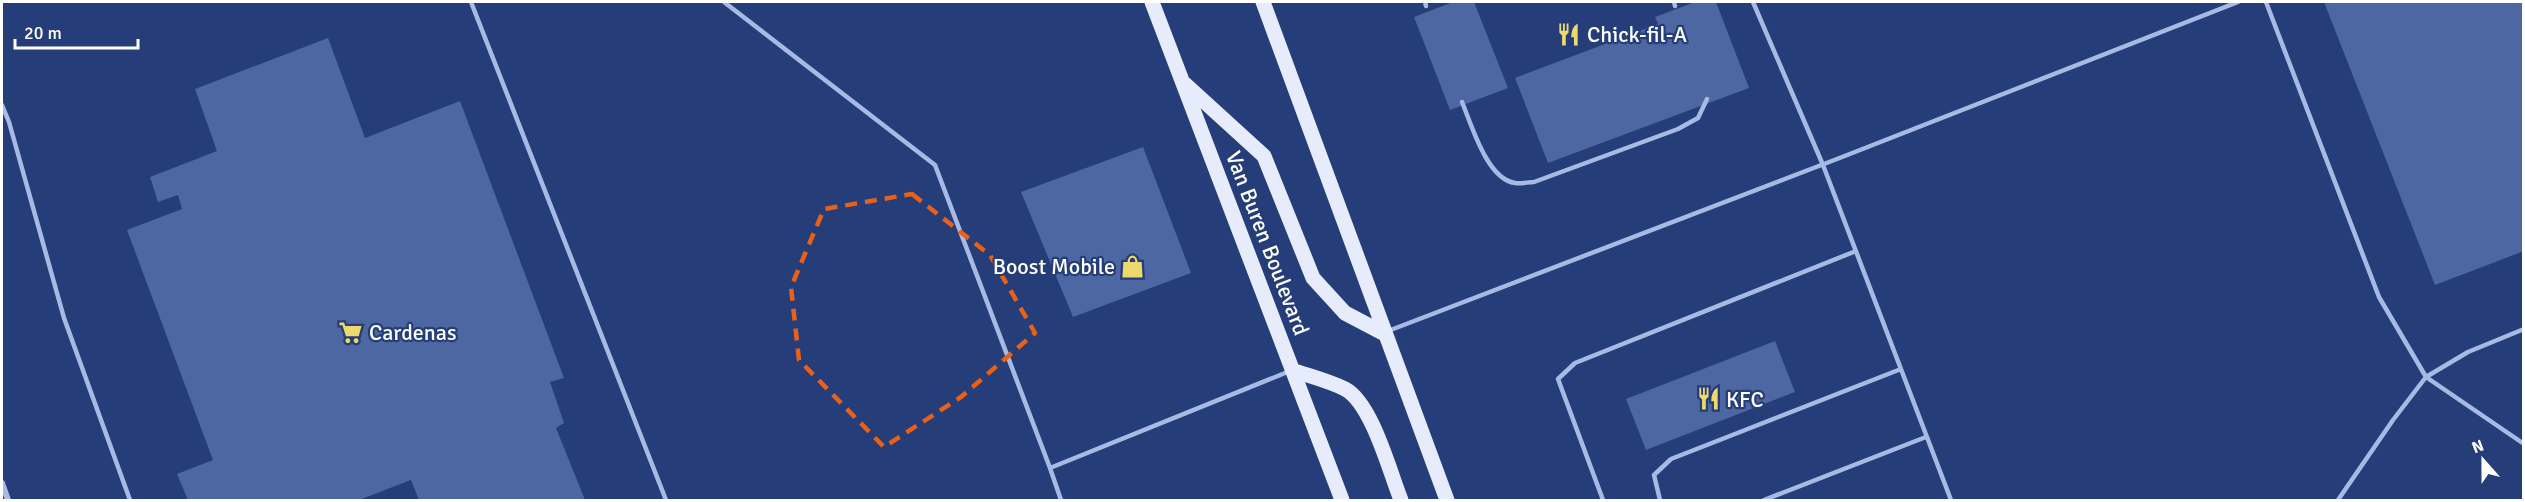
<svg xmlns="http://www.w3.org/2000/svg" width="2525" height="502" viewBox="0 0 2525 502" font-family="Signika,sans-serif">
<rect width="100%" height="100%" fill="#253d79"/>
<path fill="#4d67a2" d="M1453 2H1474L1508 88 1450 110 1414 17Z
M1695 2H1716L1749 88 1548 163 1515 78 1658 24 1655 17Z
M2324 2H2524V251L2435 285Z
M328 38 365 138 460 101 564 378 550 382 564 423 556 428 585 500H419L411 480 359 500H188L177 474 213 460 127 230 182 209 178 195 158 202 150 177 217 151 195 89Z
M1143 147 1191 273 1073 317 1021 192Z
M1775 341 1795 392 1646 450 1626 399Z"/>
<g fill="none" stroke-linecap="round" stroke-linejoin="round">
<path stroke="#a7bae3" stroke-width="4.5" d="M471 2 666 500
M724 2 935 165 1050 468
M1425 2 1426 6
M1674 2 1675 6
M1753 2 1823 165 1951 500
M2266 2 2379 297 2426 377 2393 420 2338 500
M1462 102C1472 126 1487 179 1515 183 1521 184 1528 182 1534 182L1678 129 1698 118 1707 99
M2 105 9 122 64 318 130 500
M2524 329 2468 352 2426 377 2524 444
M1388 331 1837 159 2238 2
M1061 500 1050 468 1290 371
M1603 500 1558 379 1575 363 1856 251
M1660 500 1654 475 1671 459 1901 369
M1764 500 1926 437"/>
<path stroke="#a7bae3" stroke-width="6" d="M2 483 8 500"/>
<path stroke="#e7ecfc" stroke-width="15" d="M1152 2 1342 500
M1263 2 1447 500
M1185 84 1264 156 1313 278 1345 313 1383 333
M1292 370C1309 376 1329 381 1345 389 1372 403 1390 473 1401 500"/>
</g>
<path fill="none" stroke="#e96118" stroke-width="4.5" stroke-dasharray="12 8" stroke-linejoin="round" d="M912 194 990 255 1035 333 961 397 884 447 799 360 791 287 824 209Z"/>
<defs>
<symbol id="restaurant-bare" viewBox="-9 -9 18 18"><path d="M-5-6h1v4h1v-4h1v4h1v-4h1v5L-1.5 .5V6h-2V.5L-5-1ZM5-6V6H3V1.5H1.5Q1.5-4 5-6Z" fill="#edda6c" stroke="#253d79" stroke-width="2.5" paint-order="stroke"/></symbol>
<symbol id="shop-bare" viewBox="-9 -9 18 18"><path d="M-5-2.5h2.3a2.7 3.5 0 0 1 5.4 0H5L5.5 6h-11ZM-1.5-2.5h3a1.5 2.3 0 0 0-3 0Z" fill="#edda6c" stroke="#253d79" stroke-width="2.5" paint-order="stroke"/></symbol>
<symbol id="supermarket-bare" viewBox="-9 -9 18 18"><path d="M-6-5.5h2.5l.6 2H6L4.5 2H-2.5L-4.4-4H-6ZM-1.5 3.2a1.3 1.3 0 1 0 .1 0ZM3 3.2a1.3 1.3 0 1 0 .1 0Z" fill="#edda6c" stroke="#253d79" stroke-width="2.5" paint-order="stroke"/></symbol>
</defs>
<g fill-rule="evenodd">
<use href="#restaurant-bare" x="1552" y="18" width="33" height="33"/>
<use href="#shop-bare" x="1116" y="250" width="33" height="33"/>
<use href="#supermarket-bare" x="334" y="316" width="33" height="33"/>
<use href="#restaurant-bare" x="1692" y="382" width="33" height="33"/>
</g>
<g text-anchor="middle" stroke-width="4.5" stroke-linejoin="round" paint-order="stroke">
<g font-size="22" fill="#fff" stroke="#253d79" text-anchor="start">
<text x="1587" y="42">Chick-fil-A</text>
<text x="1115" y="274" text-anchor="end">Boost Mobile</text>
<text x="369" y="340">Cardenas</text>
<text x="1726" y="407">KFC</text>
</g>
<g font-size="22" fill="#fff" stroke="#253d79">
<text transform="translate(1268 243) rotate(69)" y="8">Van Buren Boulevard</text>
</g>
</g>
<rect width="2525" height="502" fill="none" stroke="#ffffff" stroke-width="6"/>
<g transform="translate(2483 460) rotate(339)" stroke="#253d79" stroke-width="4.5" paint-order="stroke">
<path d="M0-4.5L10 22L0 15L-10 22Z" fill="#ffffff"/>
<text y="-9" font-size="16" font-weight="bold" text-anchor="middle" fill="#ffffff">N</text>
</g>
<path d="M15 39v9h123v-9" fill="none" stroke="#ffffff" stroke-width="3"/>
<text x="24" y="39" font-size="18" fill="#ffffff" stroke="#253d79" stroke-width="4.5" paint-order="stroke">20 m</text>
</svg>
